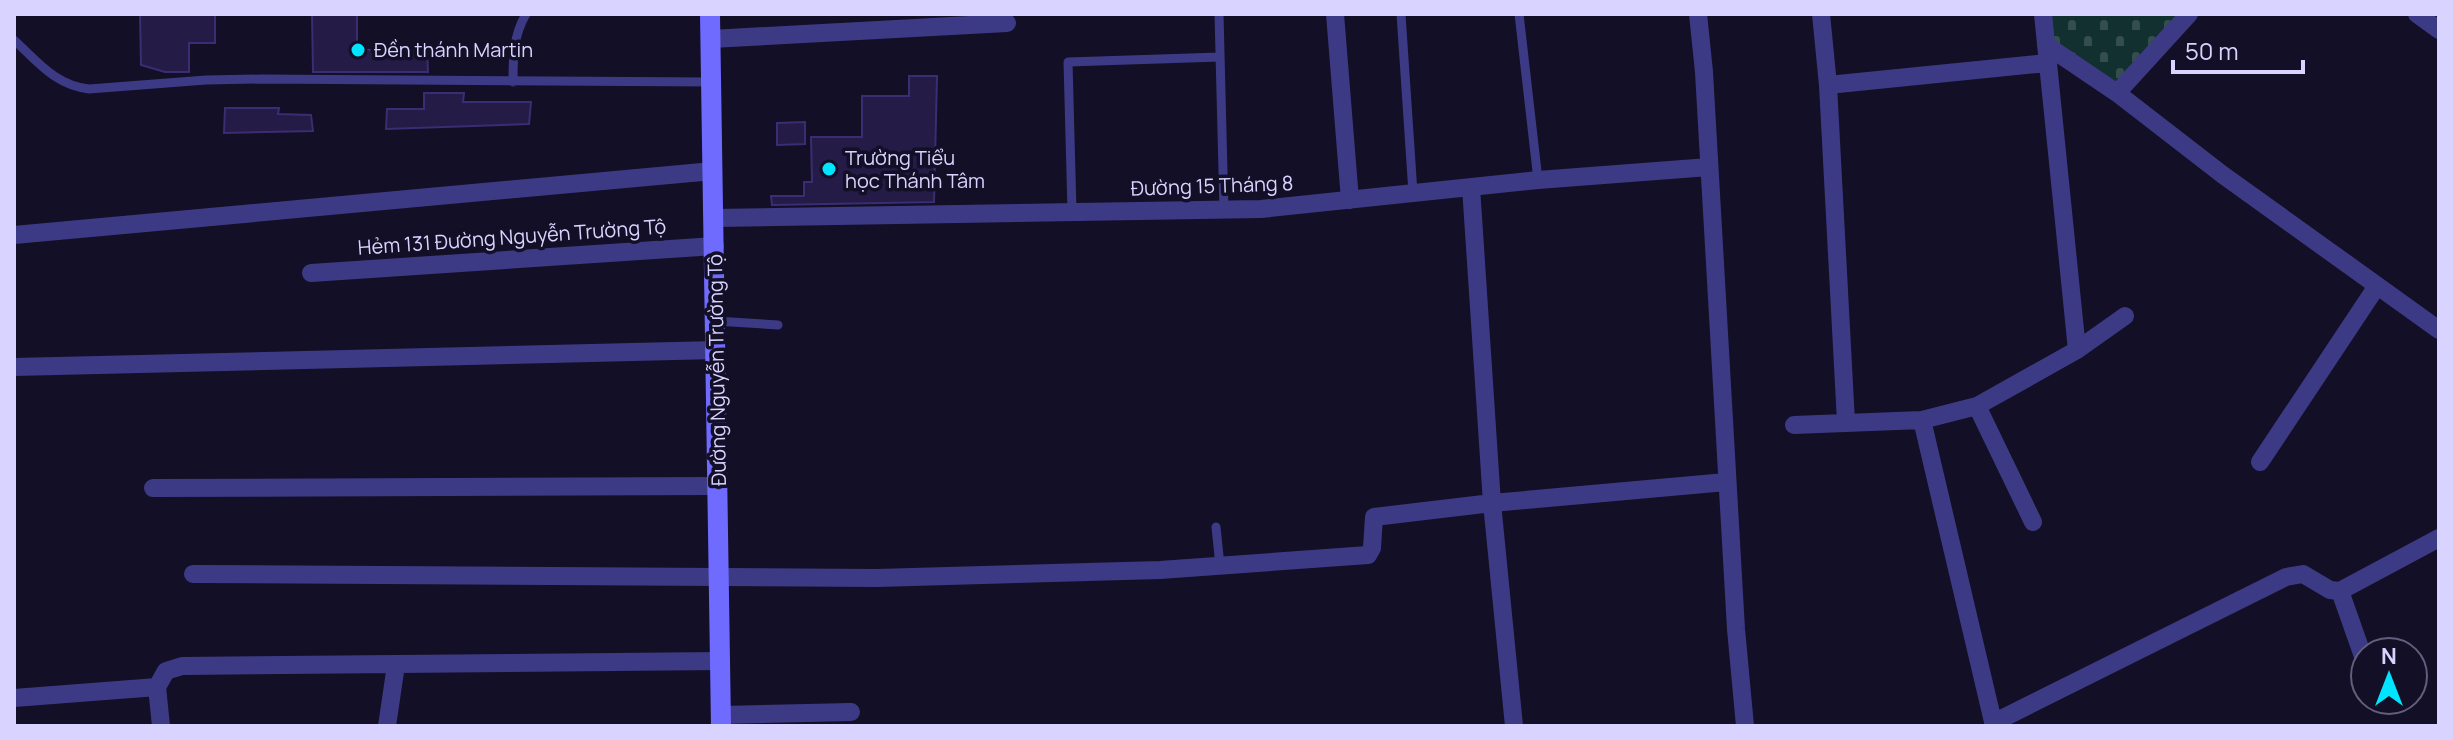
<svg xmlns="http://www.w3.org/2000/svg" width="2453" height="740" viewBox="0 0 2453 740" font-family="Manrope,sans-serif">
<defs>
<pattern id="cemetery-stones" width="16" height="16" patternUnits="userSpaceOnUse" patternTransform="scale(2)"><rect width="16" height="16" fill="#12302f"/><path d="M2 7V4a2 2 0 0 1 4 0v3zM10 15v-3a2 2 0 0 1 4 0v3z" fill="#344d4e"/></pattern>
</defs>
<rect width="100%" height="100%" fill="#130f26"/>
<path fill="url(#cemetery-stones)" d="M2050 14H2180L2115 85 2052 41Z"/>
<path fill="#241b47" stroke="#3b2d73" stroke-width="2" d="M140 14H215V43H189V72H165L141 65Z
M312 14H357V50L427 49 428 72H313Z
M909 76H937L934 202 772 205 771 196H804V182H812L811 137H862V96H909Z
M424 93H464L463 102H531L529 124 386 129 387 109H424Z
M225 108H279L278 114 311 115 313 131 224 133Z
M805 122V144L777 145V123Z"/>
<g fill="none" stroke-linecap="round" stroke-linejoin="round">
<path stroke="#3d3a85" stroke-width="9" d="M1219 14 1224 211
M1401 14 1413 193
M1519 14 1538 180
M14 40C38 62 55 85 89 89L206 80 262 79 712 82
M513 82C513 58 513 36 526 14
M1072 211 1068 62 1220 57
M715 321 778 325
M1216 527 1220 566"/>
<path stroke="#3d3a85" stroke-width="18" d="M1335 14 1350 200
M1698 14 1704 72 1736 629 1745 726
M1821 14 1828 85 1846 422
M2043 14 2077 350
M2417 14 2439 30
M711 39 1007 23
M2046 45 2117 93 2223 175 2439 330
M1828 85 2047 63
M2117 93 2189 14
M1471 187 1492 503 1514 726
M714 218 1261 209 1538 180 1709 167
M14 235 713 171
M311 273 715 246
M14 367 716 350
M1977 406 2033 522
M1922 420 1994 726
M1794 425 1922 420 1977 406 2077 350 2125 316
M2260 462 2377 286
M153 488 718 486
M193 574 877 578 1160 570 1368 555 1372 548 1374 517 1492 503 1726 482
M2340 591 2365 662
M157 687 161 726
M14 698 157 687 166 671 182 666 721 661
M721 715 851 712
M1993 723 2286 577 2303 574 2330 590 2340 591 2439 538
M387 726 396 665"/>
<path stroke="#6f6bff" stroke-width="20" d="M710 14 721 726"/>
</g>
<g fill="#00e5ff" stroke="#130f26" stroke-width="3">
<circle cx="358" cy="50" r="8"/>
<circle cx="829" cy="169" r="8"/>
</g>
<g text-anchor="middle" stroke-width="7" stroke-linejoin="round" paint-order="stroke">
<g font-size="20" fill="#d9d4ff" stroke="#130f26" text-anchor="start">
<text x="374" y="57">Đền thánh Martin</text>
<text x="845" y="165">Trường Tiểu<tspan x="845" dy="23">học Thánh Tâm</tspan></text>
</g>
<g font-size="20" fill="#d9d4ff" stroke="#130f26">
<text transform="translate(1212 186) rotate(-2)" y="7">Đường 15 Tháng 8</text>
<text transform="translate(512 237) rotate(-4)" y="7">Hẻm 131 Đường Nguyễn Trường Tộ</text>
<text transform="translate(717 370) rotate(-91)" y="7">Đường Nguyễn Trường Tộ</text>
</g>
</g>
<rect width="2453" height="740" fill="none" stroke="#d9d4ff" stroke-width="32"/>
<g transform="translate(2389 676)"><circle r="38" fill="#130f26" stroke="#625e7d" stroke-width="2"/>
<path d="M0-6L14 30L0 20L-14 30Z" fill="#00e5ff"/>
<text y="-12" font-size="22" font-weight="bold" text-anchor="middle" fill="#d9d4ff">N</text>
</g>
<path d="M2173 60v12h130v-12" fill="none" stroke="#d9d4ff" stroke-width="4"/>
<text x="2185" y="60" font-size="24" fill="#d9d4ff" stroke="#130f26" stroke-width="6" paint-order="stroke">50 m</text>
</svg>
